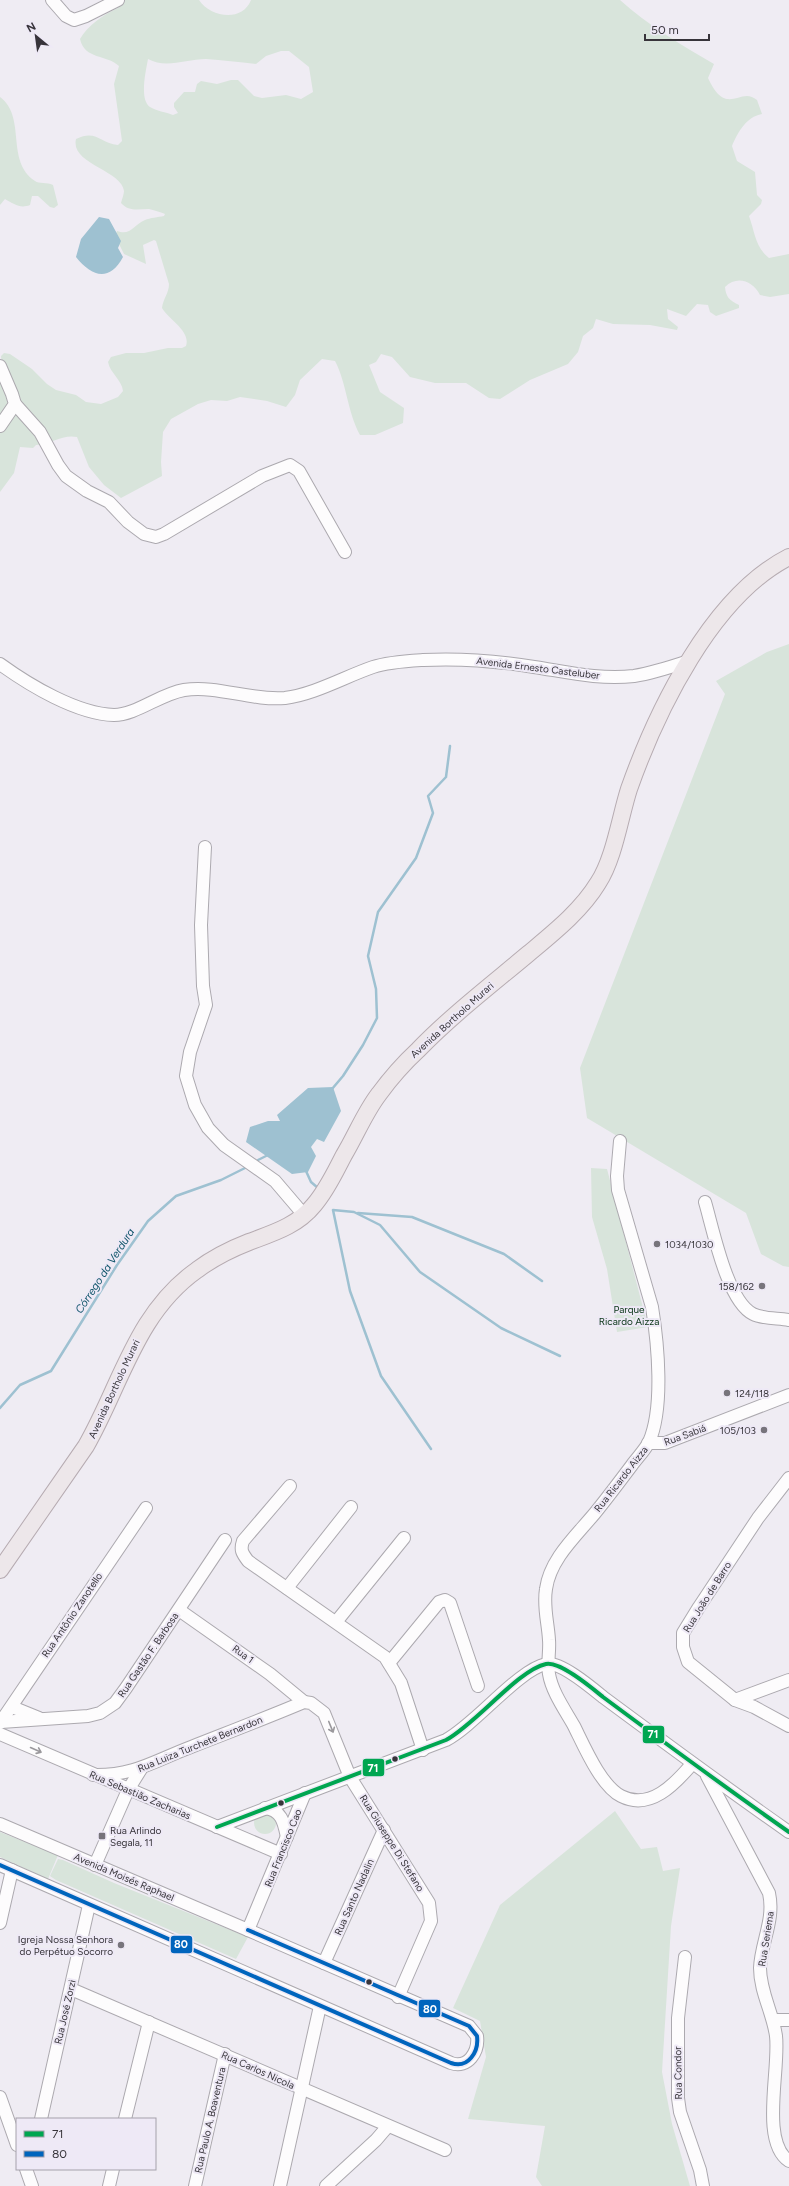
<svg xmlns="http://www.w3.org/2000/svg" width="789" height="2186" font-family="Figtree,sans-serif">
<rect width="100%" height="100%" fill="#efecf3"/>
<g fill="#d8e4db" fill-rule="evenodd">
<path d="M122,0H199C210,17 242,23 251,0H620C648,25 681,45 714,64L708,78C727,119 740,85 757,100L762,114C746,117 738,132 732,146L737,161L755,172L757,195L762,200L761,204L749,216C755,232 755,247 769,258L789,254V294L770,297L760,295C753,281 737,275 725,287C726,297 729,300 739,305V308L716,316L710,312L708,305L697,304L686,316L667,309L668,319L678,327L677,330L650,325L613,324L596,319L593,328L583,336L578,352L568,364L530,380L500,399L489,398L466,383H435L410,377L392,357L381,354L376,362L369,365L380,392L404,408L403,423L375,435H360C347,411 347,384 335,361L322,359L300,380L295,395L286,407L267,401L240,397L227,401L211,400L198,404L171,419L163,432L161,462L162,476L121,498L104,485L89,467L77,437C63,434 51,444 36,445L33,448L20,447L14,473L0,492V373L2,368L1,356L4,353L10,354L32,369L47,384L56,390L76,395L86,402L101,404L118,397L123,391C122,380 110,373 108,362L111,357L126,353H144L168,348H182L186,346C191,331 169,320 162,308C163,299 169,293 169,284L156,241L154,240L143,245L146,264L124,254L115,236L117,231C131,236 133,225 145,220C150,218 158,217 164,216L165,214C160,212 154,210 149,209C138,209 129,212 121,203C122,199 124,194 124,191C122,170 70,164 76,139C96,129 100,143 118,145L122,141L114,84L119,66C106,54 85,60 80,39C88,25 103,15 118,8ZM281,51H289L309,67L313,92L301,99L286,95L262,98L254,96L238,80H231L217,84L201,81L197,84L195,92H184L174,103V107L178,113L173,115C166,112 156,111 150,107C139,100 146,70 148,59C166,69 186,59 206,59C222,60 239,62 256,64L266,56Z"/>
<path d="M0,97C27,117 5,161 35,181C39,184 47,182 53,185L58,205L54,208L50,207L38,196H32L30,205C20,209 14,204 5,199L0,205Z"/>
<path d="M789,644V1267L783,1266L761,1254L746,1213L587,1118L580,1068L725,694L716,681L767,652Z"/>
<path d="M591,1168L607,1169L648,1327L617,1332L607,1269L592,1217Z"/>
<path d="M615,1811L641,1849L657,1847L663,1871L680,1868L671,1926L662,2072L672,2124L690,2186H542L536,2177L545,2126L468,2119L486,2057L480,2021L453,2008L500,1905Z"/>
<circle cx="265" cy="1823" r="11"/>
<path d="M0,1832L58,1855L48,1879L0,1857Z"/>
<path d="M58,1859L63,1860L114,1883L248,1937L236,1959L56,1880L50,1876Z"/>
</g>
<g fill="#9ec1d1">
<path d="M99,217L109,219L121,241L118,248L123,257C109,283 91,276 76,257L81,239Z"/>
<path d="M333,1087L341,1111L324,1142L317,1139L311,1147L316,1156L308,1172L292,1174L246,1142L250,1127L268,1121H280L277,1115L308,1088Z"/>
</g>
<g fill="none" stroke-linecap="round" stroke-linejoin="round">
<g stroke="#9ec1d1" stroke-width="2.5">
<path d="M332,1089L343,1076L363,1045L377,1018L376,989L368,956L378,912L416,858L433,813L428,796L446,777L450,746"/>
<path d="M258,1160L268,1155"/>
<path d="M306,1171L311,1182L318,1188"/>
<path d="M358,1213L412,1217L504,1254L542,1281"/>
<path d="M0,1408L20,1385L51,1371L117,1265L148,1221L176,1196L221,1180L245,1168"/>
<path d="M431,1449L381,1376L350,1291L333,1210L354,1212L380,1225L420,1272L501,1328L560,1356"/>
</g>
<g stroke="#aca9af" stroke-width="14">
<g id="minor">
<path d="M52,0L66,16L74,20L86,16L118,0"/>
<path d="M0,366L12,394L15,404L0,426"/>
<path d="M15,404L40,432L58,465L66,476L87,491L109,502L128,522L144,534L156,537L164,534L262,476L290,465L299,471L345,552"/>
<path d="M0,664C29,685 77,714 114,715C136,715 160,694 184,690C218,685 251,701 285,698C315,694 344,677 373,667C388,662 407,661 423,660C460,658 497,661 534,667C567,672 600,680 634,676C653,673 671,667 689,661"/>
<path d="M205,847L201,925L203,986L206,1005L190,1052L186,1076L195,1105L208,1128L224,1145L275,1181L304,1215"/>
<path d="M620,1141L617,1176L618,1190L652,1307C658,1344 664,1408 649,1442C645,1450 637,1458 632,1465C620,1481 608,1497 595,1513C576,1536 550,1559 546,1589C543,1607 548,1622 549,1640C550,1651 547,1663 549,1674C552,1692 565,1710 574,1726C584,1746 601,1786 621,1796C650,1811 675,1784 692,1764"/>
<path d="M705,1202C713,1229 727,1301 753,1314C763,1319 778,1318 789,1320"/>
<path d="M648,1443H665L789,1395"/>
<path d="M789,1478L758,1518L699,1607L683,1633V1647L688,1662L735,1700L754,1707L789,1726"/>
<path d="M290,1486L243,1541C240,1550 242,1553 248,1561L385,1657L401,1683L423,1750"/>
<path d="M287,1588L351,1507"/>
<path d="M179,1610L270,1674L304,1702"/>
<path d="M336,1622L404,1538"/>
<path d="M389,1663L439,1602L445,1600L450,1603L478,1686"/>
<path d="M735,1700L789,1680"/>
<path d="M12,1707L39,1718"/>
<path d="M1,1722L88,1716L100,1713L115,1703L126,1688L225,1540"/>
<path d="M0,1723L146,1508"/>
<path d="M0,1734L281,1854"/>
<path d="M93,1775C134,1776 154,1761 191,1747C229,1732 266,1718 304,1702L311,1703L324,1713L350,1777L429,1903L431,1921L398,1997"/>
<path d="M707,1776L769,1893C775,1920 761,1942 760,1968C760,1992 773,2013 776,2036C780,2069 760,2142 789,2161"/>
<path d="M265,1808C282,1810 284,1823 287,1837"/>
<path d="M0,1824L248,1930L305,1793"/>
<path d="M217,1827L446,1740C476,1724 518,1670 546,1664C560,1661 592,1688 603,1697C665,1743 726,1788 789,1832"/>
<path d="M0,1865L451,2063C468,2069 479,2052 477,2036L469,2026L248,1930"/>
<path d="M95,1865L128,1790L141,1769"/>
<path d="M0,1923L12,1870"/>
<path d="M685,1957L678,2018V2098L680,2112L700,2170L703,2186"/>
<path d="M324,1963L384,1830"/>
<path d="M71,1989L445,2150"/>
<path d="M774,2020H789"/>
<path d="M0,2097L17,2145"/>
<path d="M41,2119L89,1905"/>
<path d="M125,2119L149,2022"/>
<path d="M26,2169L32,2186"/>
<path d="M109,2186L113,2169"/>
<path d="M195,2186L225,2054"/>
<path d="M280,2186L320,2006"/>
<path d="M326,2186L376,2140L388,2126"/>
</g>
</g>
<g stroke="#b6abb1" stroke-width="18">
<path id="major" d="M0,1570L86,1446C121,1385 136,1313 197,1270C213,1258 231,1249 249,1242C273,1233 297,1226 314,1205C327,1190 335,1172 344,1155C356,1135 365,1112 379,1094C390,1079 404,1063 418,1050C452,1015 491,985 528,954C553,933 581,911 598,883C614,859 620,817 629,789C657,710 712,596 789,557"/>
</g>
<use href="#minor" stroke="#fdfcfd" stroke-width="12"/>
<use href="#major" stroke="#ede7ea" stroke-width="16"/>
<g stroke="#eee9f6" stroke-width="7">
<path id="bus-1" d="M217,1827L446,1740C476,1724 518,1670 546,1664C560,1661 592,1688 603,1697C665,1743 726,1788 789,1832"/>
</g>
<g stroke="#eee9f6" stroke-width="7">
<path id="bus-2" d="M0,1865L451,2063C468,2069 479,2052 477,2036L469,2026L248,1930"/>
</g>
<use href="#bus-1" stroke="#00a651" stroke-width="4"/>
<use href="#bus-2" stroke="#0065bd" stroke-width="4"/>
</g>
<defs><path id="oneway-shaft" d="M-6 0H5M1.5-3L5.5 0L1.5 3" fill="none" stroke-width="1.6" stroke-linecap="round" stroke-linejoin="round"/></defs>
<g stroke="#9a989c">
<use href="#oneway-shaft" transform="translate(331 1727) rotate(68)"/>
<use href="#oneway-shaft" transform="translate(36 1750) rotate(24)"/>
</g>
<g fill="#77747b" stroke="#eee9f6" stroke-width="1.5">
<circle cx="657" cy="1244" r="4"/>
<circle cx="762" cy="1286" r="4"/>
<circle cx="727" cy="1393" r="4"/>
<circle cx="764" cy="1430" r="4"/>
<rect x="98" y="1832" width="8" height="8" rx="2"/>
<circle cx="121" cy="1945" r="4"/>
</g>
<g fill="#37343a" stroke="#eee9f6" stroke-width="1.5">
<circle cx="395" cy="1759" r="3.5"/>
<circle cx="281" cy="1803" r="3.5"/>
<circle cx="369" cy="1982" r="3.5"/>
</g>
<g text-anchor="middle" dominant-baseline="central" stroke-width="4" stroke-linejoin="round" paint-order="stroke">
<g font-size="10" fill="#37343a" stroke="#eee9f6">
<text transform="translate(538 668) rotate(7)">Avenida Ernesto Casteluber</text>
<text transform="translate(452 1020) rotate(-42)">Avenida Bortholo Murari</text>
<text transform="translate(114 1389) rotate(-65)">Avenida Bortholo Murari</text>
<text transform="translate(685 1435) rotate(-20)">Rua Sabiá</text>
<text transform="translate(621 1479) rotate(-52)">Rua Ricardo Aizza</text>
<text transform="translate(707 1597) rotate(-58)">Rua João de Barro</text>
<text transform="translate(72 1615) rotate(-56)">Rua Antônio Zanotello</text>
<text transform="translate(243 1654) rotate(36)">Rua 1</text>
<text transform="translate(148 1655) rotate(-56)">Rua Gastão F. Barbosa</text>
<text transform="translate(200 1744) rotate(-22)">Rua Luiza Turchete Bernardon</text>
<text transform="translate(140 1795) rotate(23)">Rua Sebastião Zacharias</text>
<text transform="translate(392 1843) rotate(58)">Rua Giuseppe Di Stefano</text>
<text transform="translate(283 1848) rotate(-68)">Rua Francisco Cao</text>
<text transform="translate(124 1877) rotate(23)">Avenida Moisés Raphael</text>
<text transform="translate(354 1897) rotate(-66)">Rua Santo Nadalin</text>
<text transform="translate(766 1939) rotate(-81)">Rua Seriema</text>
<text transform="translate(65 2012) rotate(-77)">Rua José Zorzi</text>
<text transform="translate(258 2070) rotate(24)">Rua Carlos Nicola</text>
<text transform="translate(678 2073) rotate(-91)">Rua Condor</text>
<text transform="translate(210 2120) rotate(-77)">Rua Paulo A. Boaventura</text>
</g>
<g font-size="10" fill="#37343a" stroke="#eee9f6" text-anchor="start">
<text x="665" y="1244">1034/1030</text>
<text x="754" y="1286" text-anchor="end">158/162</text>
<text x="735" y="1393">124/118</text>
<text x="756" y="1430" text-anchor="end">105/103</text>
<text x="110" y="1830">Rua Arlindo<tspan x="110" dy="12">Segala, 11</tspan></text>
<text x="113" y="1939" text-anchor="end">Igreja Nossa Senhora<tspan x="113" dy="12">do Perpétuo Socorro</tspan></text>
</g>
<g font-size="10" fill="#073314" stroke="#eee9f6">
<text x="629" y="1309">Parque<tspan x="629" dy="12">Ricardo Aizza</tspan></text>
</g>
<g font-size="11" font-style="italic" fill="#11566b" stroke="#eee9f6">
<text transform="translate(105 1271) rotate(-57)">Córrego da Verdura</text>
</g>
</g>
<g stroke="#eee9f6" stroke-width="1.5">
<rect x="642" y="1725" width="23" height="19" rx="4" fill="#00a651"/>
<rect x="362" y="1758" width="23" height="19" rx="4" fill="#00a651"/>
<rect x="170" y="1935" width="23" height="19" rx="4" fill="#0065bd"/>
<rect x="418" y="1999" width="23" height="19" rx="4" fill="#0065bd"/>
</g>
<g font-size="11" text-anchor="middle" font-weight="bold" fill="#fff">
<text x="653" y="1738">71</text>
<text x="373" y="1772">71</text>
<text x="181" y="1948">80</text>
<text x="430" y="2013">80</text>
</g>
<rect x="16" y="2118" width="140" height="52" fill="#eee9f6" stroke="#a5a1ab"/>
<rect x="24" y="2131" width="20" height="6" fill="#00a651" stroke="#a5a1ab"/>
<text x="52" y="2138" font-size="12" fill="#37343a">71</text>
<rect x="24" y="2151" width="20" height="6" fill="#0065bd" stroke="#a5a1ab"/>
<text x="52" y="2158" font-size="12" fill="#37343a">80</text>
<g transform="translate(36 36) rotate(331)" stroke="#eee9f6" stroke-width="3" paint-order="stroke">
<path d="M0-3L7 15L0 10L-7 15Z" fill="#37343a"/>
<text y="-6" font-size="11" font-weight="bold" text-anchor="middle" fill="#37343a">N</text>
</g>
<path d="M645 34v6h64v-6" fill="none" stroke="#37343a" stroke-width="2"/>
<text x="651" y="34" font-size="12" fill="#37343a" stroke="#eee9f6" stroke-width="3" paint-order="stroke">50 m</text>
</svg>
